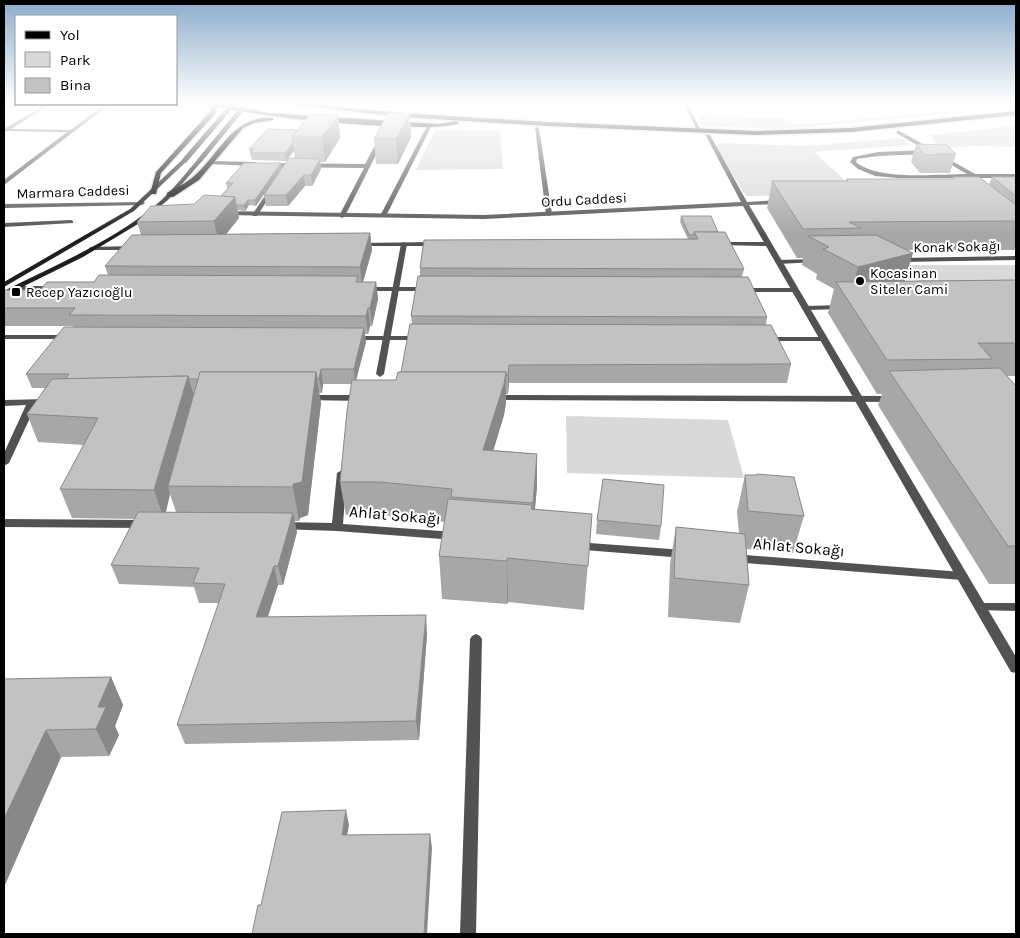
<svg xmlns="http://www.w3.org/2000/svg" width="1020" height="938" font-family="Karla,sans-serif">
<rect width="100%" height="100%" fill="#fff"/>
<g fill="#d9d9d9">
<path d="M956,104H1016V108L780,129L702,126L697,115L789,119L794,125L960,110L955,106Z"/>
<path d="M1016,126V147L979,146L941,148L930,135Z"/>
<path d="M435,130L500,131L503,169L416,170Z"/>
<path d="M901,138L911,145L814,152L861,195L746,196L717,150L718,143L807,146Z"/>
<path d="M903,265H1016V296L933,298Z"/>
<path d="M566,416L728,420L744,478L567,473Z"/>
</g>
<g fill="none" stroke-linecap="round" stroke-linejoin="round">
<g stroke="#dbdbdb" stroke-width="3">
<g id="primary">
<path d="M210,104H223L269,113L439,124L456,121L459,123C439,135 245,117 218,106L214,115L161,173L156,194H150L156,172L209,113L212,106Z"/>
<path d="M286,104H308L402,113L548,122L757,131L850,128L1016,111V115L850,132L757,135L548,126L402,117Z"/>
<path d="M273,118V120L254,123L243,128L199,180L173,197H167V193C176,188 186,183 193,177C219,155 233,114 273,118Z"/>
</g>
</g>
<g fill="#525252" fill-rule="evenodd">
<path d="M428,124L432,125L386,216L381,217L380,216Z"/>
<path d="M71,220L73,221V223L4,227V223Z"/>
<path d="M404,242L407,244L384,374L380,377L376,374L401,244Z"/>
<path d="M476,634L480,636L482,639L476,934H460L470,639L472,636Z"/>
</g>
<g fill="#525252" fill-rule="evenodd">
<path d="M46,104H51L11,129L71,130L105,104H110L4,185V180L67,132L4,131V129Z"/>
<path d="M684,104H688L701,131L697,130Z"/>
<path d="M537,127L539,128L552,214L549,216L546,214L535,128Z"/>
<path d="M898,130L975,174H1016V178H898L875,176L858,169L850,162L853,157L878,152L926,150L896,133ZM929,152L967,174C937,174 879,181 856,162L857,159L878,156L926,154Z"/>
<path d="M379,138L384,139L345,216L342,218L339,216L364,168L270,167L267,165L270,163L365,164Z"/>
<path d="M210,161L255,162L258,164L255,166L208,164V162Z"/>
<path d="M270,188L275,189L257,216H253L252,215Z"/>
<path d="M144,202L145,203L142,205L4,208V204Z"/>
<path d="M720,242H767L770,244L767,246L718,245V243Z"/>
<path d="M360,243L435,242L438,244L435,246H358L357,245Z"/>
<path d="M91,247L133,246L136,248L133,250H89V248Z"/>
<path d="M1016,256V260L899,262L896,260L899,258Z"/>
<path d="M815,259L818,261L817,262L778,264L775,262L778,260Z"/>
<path d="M12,286H53L57,288L53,290H15L11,288Z"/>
<path d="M360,287H428L432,289L428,291H363L359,289Z"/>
<path d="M737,288H794L798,290L794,292H737Z"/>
<path d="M842,305H845V309L805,310L801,308L805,306Z"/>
<path d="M4,335H70L74,337L70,339H4Z"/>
<path d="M349,336H420L424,338L420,340H349Z"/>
<path d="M764,337H823L827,339L823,341H767L763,339Z"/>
<path d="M307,395H363L367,398L363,401L304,400L303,398L304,396Z"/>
<path d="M492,395L893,396L897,399L893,402L489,400L488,398L489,396Z"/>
<path d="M48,399L51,400L53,402L51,404L36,405L9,463L4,466V453L26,405L4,406V400Z"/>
<path d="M342,470L347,473L343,524L455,532L459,533L460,536L459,539L455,540L337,531L278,529L277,526L278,523L282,522L332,523L337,473Z"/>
<path d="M4,519L145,520L150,524L145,528L4,527Z"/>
<path d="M576,542L684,550L688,551L690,554L688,557L684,558L572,549L570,546L572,543Z"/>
<path d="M733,554L962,572L966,573L968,576L966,579L962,580L733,562L729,561L727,558L729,555Z"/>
<path d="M981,603H1016V611L977,610L975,607L977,604Z"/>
</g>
<path fill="#525252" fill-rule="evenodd" d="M705,134L710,135L747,202L780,200L783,202L780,204L749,205L1016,657V673L1011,672L743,206L484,219L225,215L222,213L225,211L484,215L741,202Z"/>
<g fill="#1f1f1f" fill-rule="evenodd">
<path d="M183,159L188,160L134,211L4,287V282L130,209Z"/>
<path d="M198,159L203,160L168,200L138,224L83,257L4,296V291C55,265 112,242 157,204C172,191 185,174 198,159Z"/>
</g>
<use href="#primary" fill="#000" fill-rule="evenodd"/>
<g stroke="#1f1f1f" stroke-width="5">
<path d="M185,160L233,104"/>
<path d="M200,160L246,104"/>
</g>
</g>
<g fill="#a7a7a7" fill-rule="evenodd">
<path d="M410,113L411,137L398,164H376L374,139Z"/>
<path d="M338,115L340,138L325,162H320L321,169L312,186H305L288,206H266L264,195L295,158L294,151L286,161L252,160L249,149Z"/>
<path d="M916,144L956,154L950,173H920L911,162Z"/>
<path d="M281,163L282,168L256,206L249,205L245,211L238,210L239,218L226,234L370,233L372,250L363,282H376L378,299L372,326H370L368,334H365L366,342L356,380H396L401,372L412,324L411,316L420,276V268L688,239L680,222L681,216L718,232L744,269L742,277L767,317L766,325L791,364L787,383H509L508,394H506V403L504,415L493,450L537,454V487L535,509L592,514L584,610L508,602L507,604L442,599L439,556L445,522L384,515H346L340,482L352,384H323L322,393H319L321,403L308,515L300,518L299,521H294L297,532L283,585H278L268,617L427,634L419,740L185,744L177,725L219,603H199L194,587L119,584L111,565L135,519L72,518L60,489L84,445L38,442L27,414L45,388H32L26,374L73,327V326H4V290H40L94,282L108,275L105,266L141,235L137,222L221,196L228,188H227L226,183ZM170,494L176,512H166Z"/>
<path d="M953,177L989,184L992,177H1016V250H908L905,281L1016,280V376H1007L1016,386V584H989L878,405L882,394H877L828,313L834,289L816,279L817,274L802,265L803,258H797L767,208L772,181H846V179H953Z"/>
<path d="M757,474L804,516L793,553L746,549L749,585L740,623L668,617L670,564L676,527L739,533L737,512L745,475H756Z"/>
<path d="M597,520L661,526L659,540L596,534Z"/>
<path d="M111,677L123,705L115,726L119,735L109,756L61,757L4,887V679Z"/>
</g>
<g fill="#888">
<path d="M410,113L411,137L398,164L396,139Z"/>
<path d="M338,115L340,138L325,162L322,137Z"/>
<path d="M293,143L294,150L286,161L285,153Z"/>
<path d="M320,159L321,169L312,186L311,175Z"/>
<path d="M281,163L282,168L256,206L255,200Z"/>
<path d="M304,175L305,186L288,206L286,195Z"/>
<path d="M235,197L239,218L219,243L214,221Z"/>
<path d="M248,200L249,205L245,211L244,205Z"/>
<path d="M370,233L372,250L362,285L360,267Z"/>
<path d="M913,253L904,283L850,298L858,267Z"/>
<path d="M376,282L378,299L372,326L370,308Z"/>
<path d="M368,308L370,326L368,334L366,316Z"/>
<path d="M364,328L366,342L355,384L354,369Z"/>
<path d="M509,365V383L508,394V375Z"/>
<path d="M321,369L323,384L322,393L319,379Z"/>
<path d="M316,372L321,403L308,515L300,518L299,521L293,487Z"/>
<path d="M506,372V403L504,415L484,482L483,450Z"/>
<path d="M188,376L196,403L168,486L170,494L164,519L154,490Z"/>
<path d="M537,454V487L532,537L533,503Z"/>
<path d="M293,513L297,532L283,585L278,566Z"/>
<path d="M507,558L508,602L507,604Z"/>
<path d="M274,566L278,585L261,636L256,617Z"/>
<path d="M426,615L427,634L419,740L416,721Z"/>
<path d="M111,677L123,705L115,726L119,735L109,756L96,729L98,707Z"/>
<path d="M46,730L61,757L4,887V819Z"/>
<path d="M346,810L349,825L345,849L342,835Z"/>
<path d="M430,834L432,848L427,934H424Z"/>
</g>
<g fill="#c2c2c2" stroke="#888">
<path d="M388,113H410L396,139H374Z"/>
<path d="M310,114L338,115L322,137H292Z"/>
<path d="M268,129L297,130L292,137L293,143L285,153H250L254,149H249Z"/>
<path d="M916,144L947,145L956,154L925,155Z"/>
<path d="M289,158L320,159L311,175H304L286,195H264Z"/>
<path d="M244,163H281L255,200H248L244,205H236L235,197L221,196L233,183H226Z"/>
<path d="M953,177H979L1016,205V221L849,222L861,228L803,229L772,181H848L846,179H955Z"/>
<path d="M992,177H1016V196Z"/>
<path d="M204,195L235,197L214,221L137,222L151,206L194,204Z"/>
<path d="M681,216H711L718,232H694V235H689Z"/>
<path d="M694,232H725L744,269L420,268L424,240L698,239Z"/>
<path d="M370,233L360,267L105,266L132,235Z"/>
<path d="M876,235L913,253L858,267L823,249L829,247L808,236Z"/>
<path d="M99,275L358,276L356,282H376L370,308H368L366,316L69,315L75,308H4V290H40L47,282H94Z"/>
<path d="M418,276L748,277L767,317L411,316Z"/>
<path d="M1016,280V343H978L992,359L887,360L836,282Z"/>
<path d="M410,324L771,325L791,364L509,365L508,375H506V372H401Z"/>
<path d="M64,327L364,328L354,369H321L319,379H317L316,372H200L199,379H189L188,376L65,379L69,374H26Z"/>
<path d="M1000,368L1016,386V546H1008L889,371Z"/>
<path d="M200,372H316L302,482L293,484V487L168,486Z"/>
<path d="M398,372H506L504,384L483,450L537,454L533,503L451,497L452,489L380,482H340L347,411L352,380H396Z"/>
<path d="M188,376L154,490L60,489L98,418L27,414L52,379Z"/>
<path d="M757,474L794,477L804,516L748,511L745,475H757Z"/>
<path d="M603,479L664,485L661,526L597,520Z"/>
<path d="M448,499L532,505L531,509L592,514L588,566L507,558V561L439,556Z"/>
<path d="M138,512L293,513L278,566H274L256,617L426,615L416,721L177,725L225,584L193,583L199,568L111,565Z"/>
<path d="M676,527L745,534L749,585L674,578Z"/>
<path d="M111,677L98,707H106L96,729L46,730L4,819V679Z"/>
<path d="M346,810L342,835L430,834L424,934H252L258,905H261L282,812Z"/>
</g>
<linearGradient id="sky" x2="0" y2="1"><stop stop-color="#8baccb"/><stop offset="0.44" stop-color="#fff"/><stop offset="1" stop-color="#fff" stop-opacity="0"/></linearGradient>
<rect width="1020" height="235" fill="url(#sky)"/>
<g fill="#000" stroke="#fff" stroke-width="2">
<circle cx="860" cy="281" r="5"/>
<rect x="11" y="287" width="10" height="10" rx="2.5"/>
</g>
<g text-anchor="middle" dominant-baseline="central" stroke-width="4" stroke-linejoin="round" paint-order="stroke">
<g font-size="14" fill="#000" stroke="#fff">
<text transform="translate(73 192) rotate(-2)">Marmara Caddesi</text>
<text transform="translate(584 200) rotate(-3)">Ordu Caddesi</text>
<text transform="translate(957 247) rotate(-1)">Konak Sokağı</text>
</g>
<g font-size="14" fill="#000" stroke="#fff" text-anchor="start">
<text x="870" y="273">Kocasinan<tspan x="870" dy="16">Siteler Cami</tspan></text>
<text x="26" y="292">Recep Yazıcıoğlu</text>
</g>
<g font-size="16" fill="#000" stroke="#fff">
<text transform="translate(395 515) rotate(5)">Ahlat Sokağı</text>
<text transform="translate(799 547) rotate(5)">Ahlat Sokağı</text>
</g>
</g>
<rect width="1020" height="938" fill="none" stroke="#000000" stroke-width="10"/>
<rect x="15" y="15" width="162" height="90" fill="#ffffff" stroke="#999999"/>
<rect x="25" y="31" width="25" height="8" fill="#000000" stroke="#999999"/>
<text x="60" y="40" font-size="15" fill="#000000">Yol</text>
<rect x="25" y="52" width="25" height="15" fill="#d9d9d9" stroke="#999999"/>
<text x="60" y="65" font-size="15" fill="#000000">Park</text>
<rect x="25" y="78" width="25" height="15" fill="#c2c2c2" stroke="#999999"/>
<text x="60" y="90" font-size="15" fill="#000000">Bina</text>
</svg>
